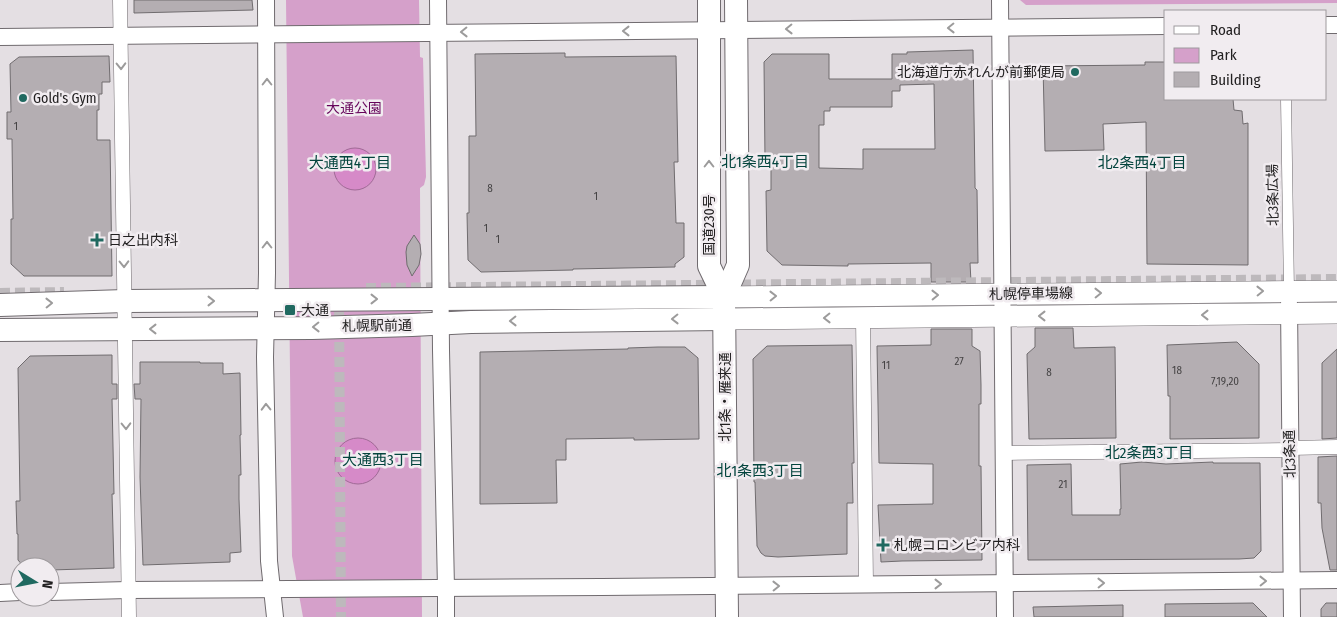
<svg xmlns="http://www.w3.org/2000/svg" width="1337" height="617" font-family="'Fira Sans Condensed','Noto Sans JP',sans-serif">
<rect width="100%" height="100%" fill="#e4dfe3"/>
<g fill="#d5a0ca">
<path d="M286,0H419L420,57L423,58L426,177L424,185L420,188L422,617H303L292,556Z"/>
<path d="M1020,0H1337V3L1026,5Z"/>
</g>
<g fill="#d68ac8" stroke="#a06a96">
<circle cx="355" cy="169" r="21"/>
<circle cx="358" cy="461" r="23"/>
</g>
<g fill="#b4aeb2" stroke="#706c6f" fill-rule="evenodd">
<path d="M134,0H252L253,10L134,13Z"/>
<path d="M973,50L975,183V188L977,190L978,263H970L971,282H931V263L848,264V266L782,265L767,251L766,191L771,190V160H765L764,62L772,54H829V79H892V54H907V52ZM934,84L935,149H863V169L819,168V125H824V111H830V107H892V91H900V85Z"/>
<path d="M565,53V57L676,56L678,162H674L676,223H684V257L675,264V267L573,269V270L481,272L468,260L467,213H469V136H476L475,54Z"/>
<path d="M109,56L110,82H102V94H99V110H97V140H110L112,276H24L11,264V219H13L12,139H7V112H11L10,64L19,57Z"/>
<path d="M1145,62H1166V99H1233L1234,110L1242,111L1243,124L1248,123V265L1147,264L1146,122L1103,124L1104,150L1045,151L1043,66L1145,65Z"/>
<path d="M414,235L420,244L421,254L419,265L412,276L407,265L406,252L407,246Z"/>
<path d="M1035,328H1073L1074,348L1115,347L1116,438L1029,439L1027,354L1035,347Z"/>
<path d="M931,329H972V346L980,351L981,385V404H979V466H981L982,560L902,561L881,562L878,505L933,504V464L879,463L877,346L931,345Z"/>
<path d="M1237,342L1259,364V438L1170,439V396H1168L1167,345Z"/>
<path d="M852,345L854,463H852L853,503H847V554L778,557L765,556L761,553L757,546L755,482H754L753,359L767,346Z"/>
<path d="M658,347H685L698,358L699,439L634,440V438L566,439V460H556L557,503L480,504V352L628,349V348Z"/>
<path d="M1337,349V438L1322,439V363Z"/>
<path d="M112,355V384H117V399H112L114,494H112L114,568L51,570V567H24L18,560V534H17L16,501H20L18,368L30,356Z"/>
<path d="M140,362H200V363H223V374L240,373L241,435H240L241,475H239V499L241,552L230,553V562L143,565L140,477L141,399H135L134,384H140Z"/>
<path d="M1337,456V570H1330L1322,528L1321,503H1318V457Z"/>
<path d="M1142,462L1166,464L1213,462V463H1260L1261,551L1254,558L1239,559L1028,560L1027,465L1071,464L1072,515H1120V509H1121L1120,464Z"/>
<path d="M1253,603L1267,617H1165V604Z"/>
<path d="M1326,603H1337V617H1321V609Z"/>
<path d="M1123,605V617H1034L1033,607Z"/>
</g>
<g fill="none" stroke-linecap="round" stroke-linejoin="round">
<g stroke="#bdb9bc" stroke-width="10" stroke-dasharray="10 5" stroke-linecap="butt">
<path d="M366,288L1337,279"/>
<path d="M0,293L64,292"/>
<path d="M339,297L341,617"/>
</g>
<g stroke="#706b6f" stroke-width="11">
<path id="pedestrian" d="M1286,99L1289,291"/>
</g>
<g stroke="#706b6f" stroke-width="15">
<g id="minor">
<path d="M120,0L129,617"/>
<path d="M863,317L866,585"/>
<path d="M1290,448L1337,447"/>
<path d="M1004,453L1290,450"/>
</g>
</g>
<g stroke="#706b6f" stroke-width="18">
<g id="tertiary">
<path d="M266,0L267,273L265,357L269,561L275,617"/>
<path d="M438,0L441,350L446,588V617"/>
<path d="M1000,0L1005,617"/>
<path d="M1326,25H1337"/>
<path d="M0,37L1166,26"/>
<path d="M1289,303L1292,617"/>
<path d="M50,592L128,590L602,587L1337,580"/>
<path d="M0,593L20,592"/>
</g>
</g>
<g stroke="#706b6f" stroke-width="22">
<g id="primary">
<path d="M724,297L1337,291"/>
<path d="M724,319L1337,313"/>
</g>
</g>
<g stroke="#706b6f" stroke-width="24">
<g id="trunk">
<path d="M709,0V266L724,297"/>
<path d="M0,305L125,301L724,297"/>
<path d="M0,330L312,328L412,325L471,322L724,319"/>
<path d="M727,617L724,297L738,265L736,0"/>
</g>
</g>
<use href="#pedestrian" stroke="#fff" stroke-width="10"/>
<use href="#minor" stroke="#fff" stroke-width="14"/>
<use href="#tertiary" stroke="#fff" stroke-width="16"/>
<use href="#primary" stroke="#fff" stroke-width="21"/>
<use href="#trunk" stroke="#fff" stroke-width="22"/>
</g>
<defs><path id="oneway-chevron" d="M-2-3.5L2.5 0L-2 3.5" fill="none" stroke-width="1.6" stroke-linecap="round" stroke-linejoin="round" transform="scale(1.25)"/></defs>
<g stroke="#9c9b9b">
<use href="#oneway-chevron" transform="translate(951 28) rotate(179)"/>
<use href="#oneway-chevron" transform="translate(789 29) rotate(179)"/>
<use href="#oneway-chevron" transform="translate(626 31) rotate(180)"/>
<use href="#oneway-chevron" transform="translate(464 32) rotate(179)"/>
<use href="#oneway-chevron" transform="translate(121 66) rotate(89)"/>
<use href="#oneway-chevron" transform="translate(267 82) rotate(-90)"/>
<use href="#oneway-chevron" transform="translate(709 164) rotate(-90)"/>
<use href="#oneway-chevron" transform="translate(267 245) rotate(-90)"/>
<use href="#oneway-chevron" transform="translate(124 264) rotate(89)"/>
<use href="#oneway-chevron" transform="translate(1260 291) rotate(-1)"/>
<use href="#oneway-chevron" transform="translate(1098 293) rotate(-1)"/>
<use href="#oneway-chevron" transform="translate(935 295) rotate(-1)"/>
<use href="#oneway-chevron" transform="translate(773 296) rotate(-1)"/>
<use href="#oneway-chevron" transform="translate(374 299)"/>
<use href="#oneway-chevron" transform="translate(211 301)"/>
<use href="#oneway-chevron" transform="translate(49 303) rotate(-1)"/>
<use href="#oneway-chevron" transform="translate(1205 315) rotate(180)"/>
<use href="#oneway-chevron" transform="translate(1042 316) rotate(180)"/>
<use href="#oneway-chevron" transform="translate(827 318) rotate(179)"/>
<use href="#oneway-chevron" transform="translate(675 319) rotate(179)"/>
<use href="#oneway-chevron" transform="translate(513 321) rotate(179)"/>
<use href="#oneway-chevron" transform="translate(316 327) rotate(179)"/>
<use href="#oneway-chevron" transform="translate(153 329) rotate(180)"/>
<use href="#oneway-chevron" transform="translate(266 407) rotate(-91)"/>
<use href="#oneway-chevron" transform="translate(126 426) rotate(89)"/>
<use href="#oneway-chevron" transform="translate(1263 581) rotate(-1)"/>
<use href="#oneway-chevron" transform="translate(1101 583) rotate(-1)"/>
<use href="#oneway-chevron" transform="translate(938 584)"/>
<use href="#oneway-chevron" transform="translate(776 586) rotate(-1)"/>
</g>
<g fill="#206960" stroke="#f1ecf0" stroke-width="2">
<circle cx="1075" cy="72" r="5"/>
<circle cx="23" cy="98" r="5"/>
<path d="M94.5 232.5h5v5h5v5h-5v5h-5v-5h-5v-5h5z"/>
<rect x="284" y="304" width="12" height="12" rx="2.5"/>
<path d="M880.5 537.5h5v5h5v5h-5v5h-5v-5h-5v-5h5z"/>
</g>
<g text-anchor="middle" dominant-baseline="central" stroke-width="5" stroke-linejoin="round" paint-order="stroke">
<g font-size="11" fill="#464445">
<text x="16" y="126">1</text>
<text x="490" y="188">8</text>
<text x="596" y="196">1</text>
<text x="486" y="228">1</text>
<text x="498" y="239">1</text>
<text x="959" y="361">27</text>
<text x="886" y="365">11</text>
<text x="1177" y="370">18</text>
<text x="1049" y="372">8</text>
<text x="1225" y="381">7,19,20</text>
<text x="1063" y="484">21</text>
</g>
<g font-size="14" fill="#222021" stroke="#f1ecf0" text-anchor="start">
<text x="1065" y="72" text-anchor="end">北海道庁赤れんが前郵便局</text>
<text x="33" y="98">Gold's Gym</text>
<text x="108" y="240">日之出内科</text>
<text x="301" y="310">大通</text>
<text x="894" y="545">札幌コロンビア内科</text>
</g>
<g font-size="14" fill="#65045a" stroke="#f1ecf0">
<text x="354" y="108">大通公園</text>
</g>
<g font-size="14" fill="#222021" stroke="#f1ecf0">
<text transform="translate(1273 195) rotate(-91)">北3条広場</text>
<text transform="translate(709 225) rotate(-90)">国道230号</text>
<text transform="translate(1031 294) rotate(-1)">札幌停車場線</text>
<text transform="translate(377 326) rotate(-1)">札幌駅前通</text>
<text transform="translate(725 397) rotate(-90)">北1条・雁来通</text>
<text transform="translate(1290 454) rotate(-91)">北3条通</text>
</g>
<g font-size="15" fill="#03443d" stroke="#f1ecf0">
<text x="765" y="162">北1条西4丁目</text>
<text x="350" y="163">大通西4丁目</text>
<text x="1142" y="163">北2条西4丁目</text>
<text x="1149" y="453">北2条西3丁目</text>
<text x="383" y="460">大通西3丁目</text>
<text x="760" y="471">北1条西3丁目</text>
</g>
</g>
<rect x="1164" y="10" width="162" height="90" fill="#f1ecf0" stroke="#9e9a9d"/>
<rect x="1174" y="26" width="25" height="8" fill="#ffffff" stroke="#9e9a9d"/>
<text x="1210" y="35" font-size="15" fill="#222021">Road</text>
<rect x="1174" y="48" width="25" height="15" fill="#d5a0ca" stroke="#9e9a9d"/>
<text x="1210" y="60" font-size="15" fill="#222021">Park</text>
<rect x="1174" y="72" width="25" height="15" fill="#b4aeb2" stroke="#9e9a9d"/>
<text x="1210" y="85" font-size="15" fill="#222021">Building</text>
<g transform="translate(35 582) rotate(100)"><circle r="24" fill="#f1ecf0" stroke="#9e9a9d"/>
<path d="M0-4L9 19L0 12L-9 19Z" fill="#206960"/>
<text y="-8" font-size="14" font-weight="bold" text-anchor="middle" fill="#222021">N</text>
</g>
</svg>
